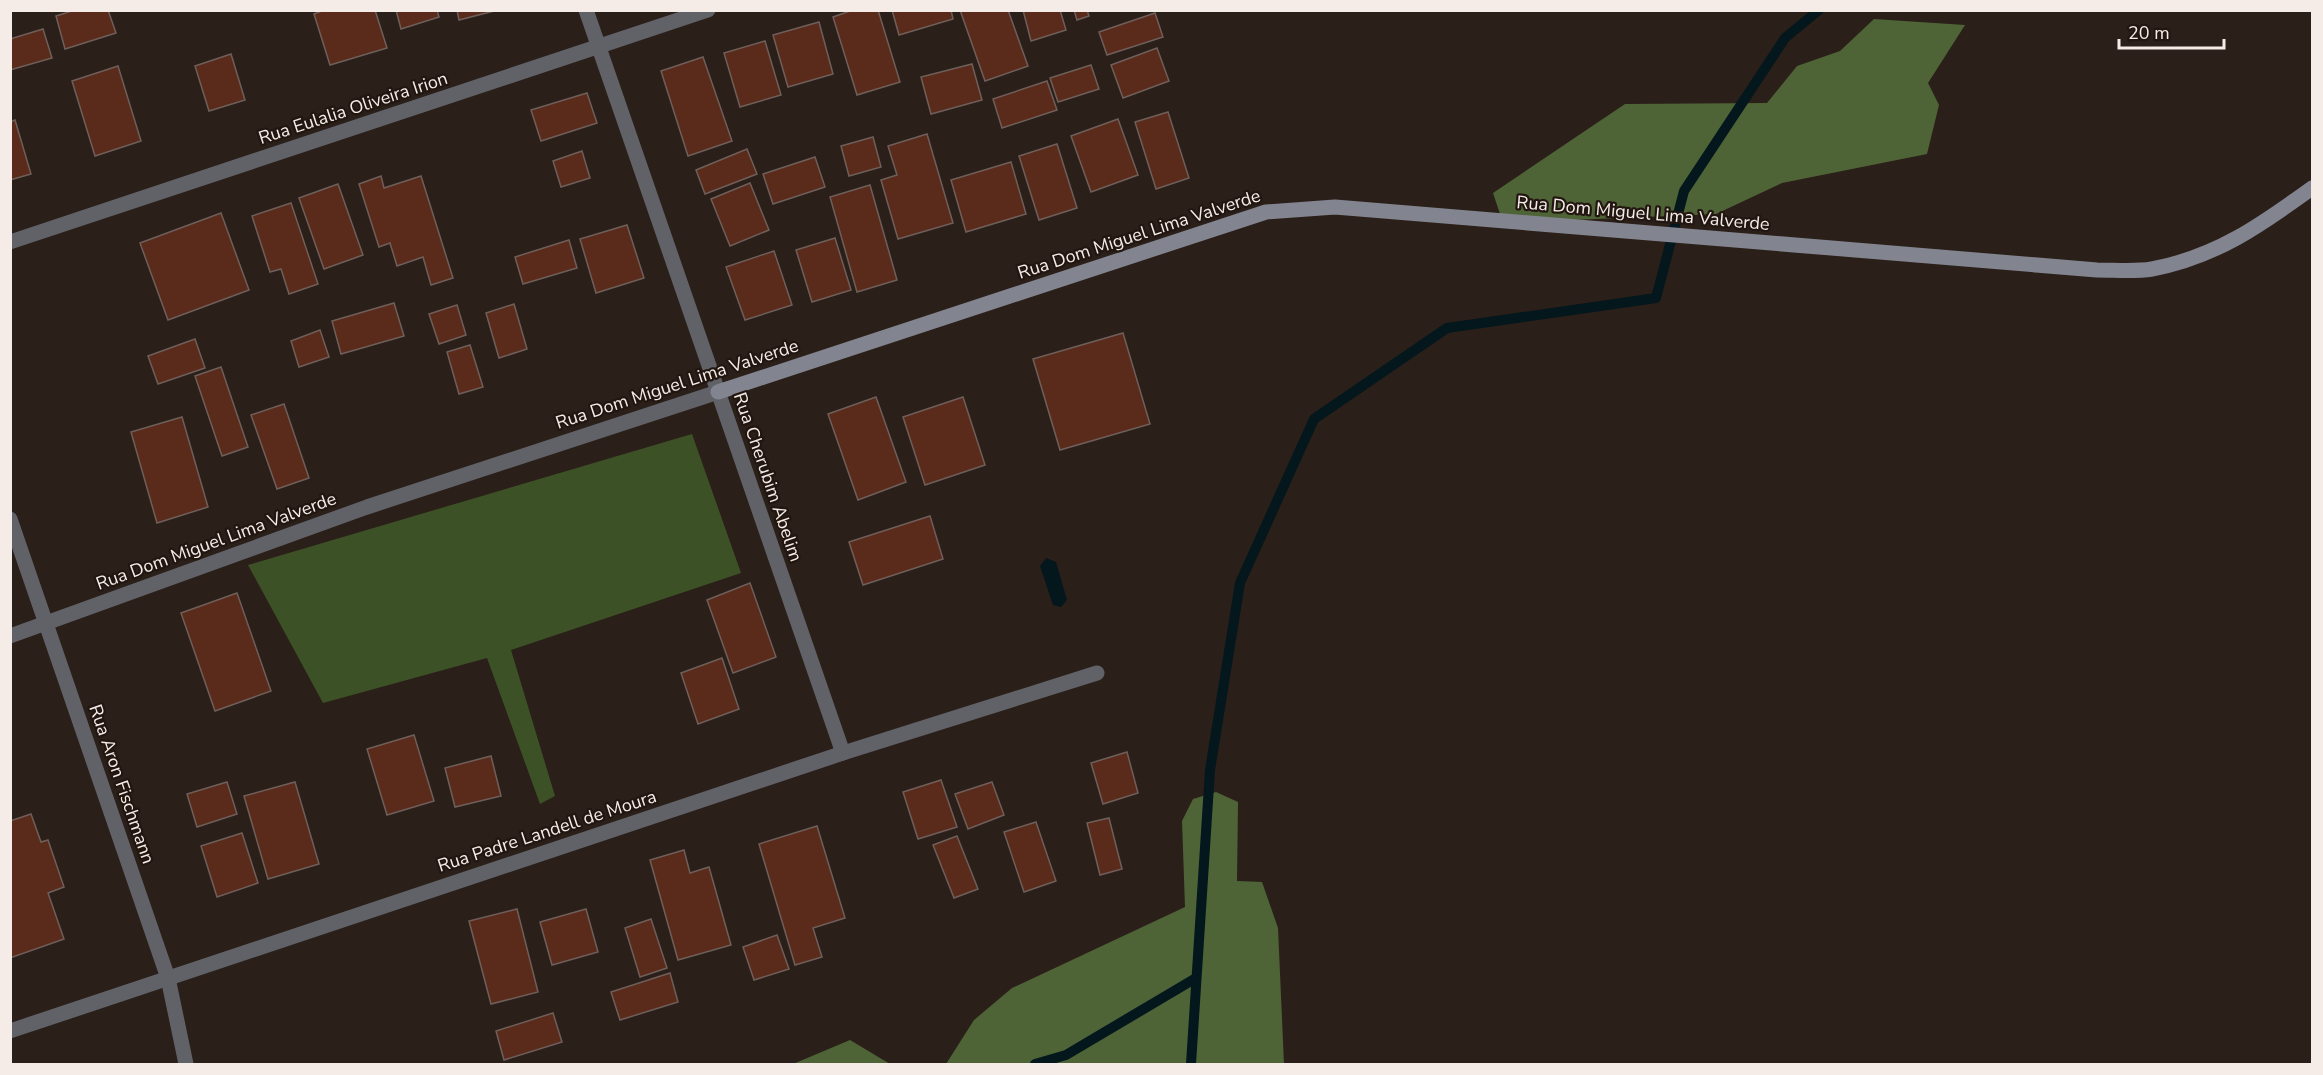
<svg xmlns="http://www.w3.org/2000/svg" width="2323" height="1075" font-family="'Nunito Sans',sans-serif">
<rect width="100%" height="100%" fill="#2b1f19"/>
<path fill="#3d5126" d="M692,434L741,573L511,650L555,796L540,804L487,658L323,703L248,565Z"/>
<g fill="#4e6436">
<path d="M1874,19L1965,25L1928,83L1939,105L1927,154L1782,183L1716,214L1522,222L1500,214L1493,193L1625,104L1767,103L1797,66L1840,51Z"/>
<path d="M1216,792L1238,802L1237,881L1262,882L1278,928L1284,1064H946L974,1020L1012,988L1185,907L1182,821L1193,799Z"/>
<path d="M850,1040L890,1064H793Z"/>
</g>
<path fill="#03171d" d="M1046,558L1056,562L1067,600L1061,607L1053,605L1040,566Z"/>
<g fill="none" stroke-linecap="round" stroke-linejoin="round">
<g stroke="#03171d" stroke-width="10">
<path d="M1035,1064L1066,1055L1196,978"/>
<path d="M1191,1064L1210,770L1240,583L1314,419L1447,328L1656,298L1684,191L1785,38L1819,10"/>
</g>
</g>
<g fill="#5a2a1b" stroke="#6f5f5a" stroke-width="1.5">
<path d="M75,10H108L116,33L65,49L56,16Z"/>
<path d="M324,10H375L387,48L330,65L314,14Z"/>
<path d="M396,10H437L439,17L401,29Z"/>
<path d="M457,10H498L459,20Z"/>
<path d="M853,10H878L900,82L857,95L833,17Z"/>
<path d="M892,10H951L953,19L899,35Z"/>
<path d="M960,10H1008L1028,66L985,81Z"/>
<path d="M1023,10H1060L1066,30L1031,41Z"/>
<path d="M1074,10H1087L1089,16L1077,20Z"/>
<path d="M1155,13L1163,37L1107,55L1099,32Z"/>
<path d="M819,22L833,74L788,87L773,35Z"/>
<path d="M43,29L52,58L10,70V39Z"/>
<path d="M765,41L781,95L740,107L724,53Z"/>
<path d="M1157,48L1169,81L1123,98L1111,65Z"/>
<path d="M231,54L245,100L209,111L195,66Z"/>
<path d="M703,57L732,141L688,156L661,71Z"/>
<path d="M972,64L982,100L931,114L921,77Z"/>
<path d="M1091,65L1099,89L1058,102L1050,78Z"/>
<path d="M118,66L141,141L95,156L72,81Z"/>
<path d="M1047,81L1057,110L1002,128L993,99Z"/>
<path d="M587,93L597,123L541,141L531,110Z"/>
<path d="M1168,112L1189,178L1156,189L1135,122Z"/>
<path d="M1118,119L1138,175L1091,192L1071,136Z"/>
<path d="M15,120L31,174L10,180V122Z"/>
<path d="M927,134L953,223L898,239L881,180L897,175L888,146Z"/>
<path d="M873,137L881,167L849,176L841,146Z"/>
<path d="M1057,144L1077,208L1039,220L1019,156Z"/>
<path d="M747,149L757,174L705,194L696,170Z"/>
<path d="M582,151L590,178L561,187L553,161Z"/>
<path d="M815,157L825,187L773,204L763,174Z"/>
<path d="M1011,162L1026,214L966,232L951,180Z"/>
<path d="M381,176L384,188L421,176L453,278L431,285L423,257L397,266L390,243L379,247L359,184Z"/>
<path d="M750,183L769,230L730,246L711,199Z"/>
<path d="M338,184L363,255L324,269L299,198Z"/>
<path d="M870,185L897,280L857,292L830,197Z"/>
<path d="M291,203L318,284L289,294L281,269L270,272L252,216Z"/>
<path d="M221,213L249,290L168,320L140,243Z"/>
<path d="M627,225L644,278L596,293L580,239Z"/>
<path d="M835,238L851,290L812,302L796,250Z"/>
<path d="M569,240L577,268L523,284L515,257Z"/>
<path d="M774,251L792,305L745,320L726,267Z"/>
<path d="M394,303L404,336L341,354L332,321Z"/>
<path d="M514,304L527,349L499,358L486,313Z"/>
<path d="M457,305L466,335L439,344L429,314Z"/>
<path d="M320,330L329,357L299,367L291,341Z"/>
<path d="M1123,333L1150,424L1060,450L1033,359Z"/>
<path d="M195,339L205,368L158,384L148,356Z"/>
<path d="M470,345L483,387L459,394L447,352Z"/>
<path d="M221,367L248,447L222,456L195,376Z"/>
<path d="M876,397L906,482L858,500L828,414Z"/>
<path d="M963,397L985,465L925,485L903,417Z"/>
<path d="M284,404L309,478L277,489L251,415Z"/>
<path d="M182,417L208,507L157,523L131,432Z"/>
<path d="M930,516L943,559L863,585L849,542Z"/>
<path d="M750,583L776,657L733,673L707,600Z"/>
<path d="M237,593L271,691L215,711L181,613Z"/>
<path d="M722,658L739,709L698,724L681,673Z"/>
<path d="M414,735L434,801L387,815L367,749Z"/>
<path d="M1127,752L1138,793L1103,804L1091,763Z"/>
<path d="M491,756L501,796L455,807L445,768Z"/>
<path d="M941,780L957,827L918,839L903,792Z"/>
<path d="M227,782L237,814L197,827L187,794Z"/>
<path d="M295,782L319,864L268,879L244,796Z"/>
<path d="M992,782L1004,815L968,829L955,794Z"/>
<path d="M31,814L41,842L48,840L64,887L48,893L64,939L10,958V821Z"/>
<path d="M1109,818L1122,869L1100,875L1087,823Z"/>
<path d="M1036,822L1056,881L1024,892L1004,832Z"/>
<path d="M817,826L845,918L813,928L822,957L795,965L759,844Z"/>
<path d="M242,833L258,883L217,897L201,846Z"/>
<path d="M957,836L978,889L954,898L933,845Z"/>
<path d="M684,850L690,873L709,867L731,945L678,960L650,860Z"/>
<path d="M517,909L538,992L491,1004L469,921Z"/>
<path d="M586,909L598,952L552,965L540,922Z"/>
<path d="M651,919L667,968L640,977L625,928Z"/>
<path d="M777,935L789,969L754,980L743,947Z"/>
<path d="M670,973L678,1002L620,1020L611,992Z"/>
<path d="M553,1013L562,1042L504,1060L496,1031Z"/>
</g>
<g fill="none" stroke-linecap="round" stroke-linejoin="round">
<g stroke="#606268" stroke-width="15">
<path d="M586,10L843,753"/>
<path d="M10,242L708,10"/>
<path d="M10,519L168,978L186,1064"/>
<path d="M10,636L367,507L718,392"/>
<path d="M10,1031L843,753L1097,673"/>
</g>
<path stroke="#82858f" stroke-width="15" d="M718,392L1266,212L1335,207L2097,270C2115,270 2135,272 2152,269C2216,257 2261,225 2312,188"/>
</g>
<g text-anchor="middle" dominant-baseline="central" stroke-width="4.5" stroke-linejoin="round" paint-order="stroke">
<g font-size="18" fill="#f5ece8" stroke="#221610">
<text transform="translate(353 108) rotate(-18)">Rua Eulalia Oliveira Irion</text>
<text transform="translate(1643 213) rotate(5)">Rua Dom Miguel Lima Valverde</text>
<text transform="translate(1139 234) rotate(-18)">Rua Dom Miguel Lima Valverde</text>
<text transform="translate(677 384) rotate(-18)">Rua Dom Miguel Lima Valverde</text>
<text transform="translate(768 477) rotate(71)">Rua Cherubim Abelim</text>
<text transform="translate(216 541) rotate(-20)">Rua Dom Miguel Lima Valverde</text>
<text transform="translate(122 784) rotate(71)">Rua Aron Fischmann</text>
<text transform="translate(547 831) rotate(-18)">Rua Padre Landell de Moura</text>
</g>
</g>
<rect width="2323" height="1075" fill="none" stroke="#f5ece8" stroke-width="24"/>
<path d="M2119 39v9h105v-9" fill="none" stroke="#f5ece8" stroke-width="3"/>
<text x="2128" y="39" font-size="18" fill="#f5ece8" stroke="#221610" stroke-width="4.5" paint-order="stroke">20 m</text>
</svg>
